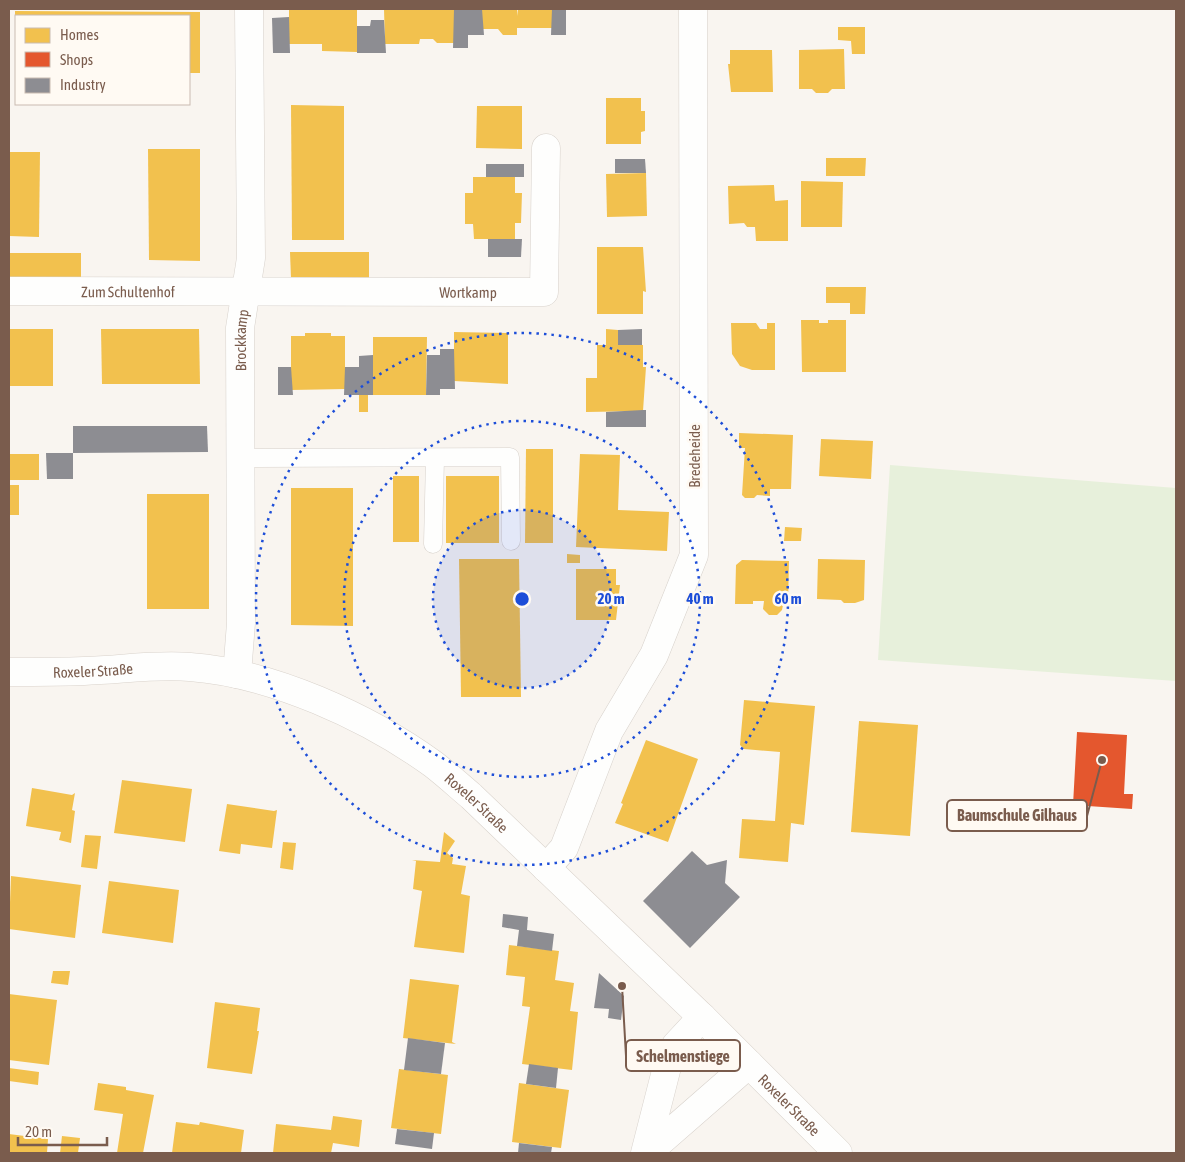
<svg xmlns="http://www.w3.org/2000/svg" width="1185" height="1162" font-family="'Asap Condensed',sans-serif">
<rect width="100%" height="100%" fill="#f9f5f0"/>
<path fill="#e7f0db" d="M890,465L1176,488V681L878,660Z"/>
<g fill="#f2c14e">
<path d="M289,9H357V52L322,51V44H289Z"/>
<path d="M384,9H454V43H437L433,39H420L419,44H385Z"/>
<path d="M482,9H517L518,16V9H552V28H517V35H503L498,29H482Z"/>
<path d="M15,11L200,12V73H189V16H15Z"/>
<path d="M838,27H865V54H852L851,41L838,40Z"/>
<path d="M844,49L845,89H832L828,93H816L812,89H799V50Z"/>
<path d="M730,50H772L773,92H731L728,64H730Z"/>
<path d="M606,98H641V111H645V131L641,132V144H606Z"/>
<path d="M291,105L344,106V240H292Z"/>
<path d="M477,106H522V149L476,148Z"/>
<path d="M148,149H200V261L149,260Z"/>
<path d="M9,152H40L39,237L9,236Z"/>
<path d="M826,158H866L865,176H826Z"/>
<path d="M646,173L647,216L607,217L606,174Z"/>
<path d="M473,177H515V193H522L521,223H515V239H474L473,224H465V193H473Z"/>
<path d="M801,181L843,182L842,227H801Z"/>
<path d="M774,185L775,201L788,200V241H756L755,227H747L744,223L729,224L728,186Z"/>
<path d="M597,247H643L646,292L643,291V314H597Z"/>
<path d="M290,252H369V279L291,278Z"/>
<rect x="9" y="253" width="72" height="26"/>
<path d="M826,287H866L865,314H850V303H826Z"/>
<path d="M801,320H819V323H828V320H846V372H802Z"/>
<path d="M731,323H756L760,329H767V323H775V370H752L740,366L732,354Z"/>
<rect x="9" y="329" width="44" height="57"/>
<path d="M101,329H199L200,384H102Z"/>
<path d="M606,329L618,330V345H643V367H646L643,411L586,412V378H597V345H606Z"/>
<path d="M454,332L508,333V384L454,381Z"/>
<path d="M305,333H331V336H345V389L291,390V336H305Z"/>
<path d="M373,337H427L426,395H373Z"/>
<rect x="359" y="395" width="9" height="17"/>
<path d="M739,433L793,435L791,489H770V496L757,495L754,498H745L742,495L745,448H739Z"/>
<path d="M821,439L873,441L871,479L819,476Z"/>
<path d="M526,449H553V543H525Z"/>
<rect x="9" y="454" width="30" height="26"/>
<path d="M580,454L620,455L618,510L669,512L667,551L576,547Z"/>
<rect x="393" y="476" width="26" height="66"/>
<rect x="446" y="476" width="53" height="67"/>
<rect x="9" y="485" width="10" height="30"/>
<path d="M291,488H353V626L291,625Z"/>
<rect x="147" y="494" width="62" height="115"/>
<path d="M785,527L802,528L801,541H784Z"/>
<path d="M567,554L580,555V563H567Z"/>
<path d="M459,559H519L521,697H461Z"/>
<path d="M818,559L865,560L864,600L855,603H844L841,600L817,599Z"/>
<path d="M742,560L789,561L788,605H783L782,610L777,615H769L763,609L764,601H753V604H735L736,565Z"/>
<path d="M576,569H616V585H620L616,620H576Z"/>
<path d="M744,700L815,706L804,825L791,823L788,862L739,858L742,819L775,821L780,752L744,749L740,745Z"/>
<path d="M859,721L918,725L910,836L851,832Z"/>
<path d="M646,740L698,759L668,842L615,823L623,804L621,803Z"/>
<path d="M122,780L192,789L185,842L114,833Z"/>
<path d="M32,788L72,795L75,793L72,810L75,811L71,843L59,840L61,832L26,826Z"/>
<path d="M227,804L274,811L277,810L272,848L241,844L240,854L219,851Z"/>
<path d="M444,832L455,841L447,853L453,858L452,864L466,866L461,894L470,896L464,953L414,947L422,891L413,889L416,861L412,860L440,862Z"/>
<path d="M85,835L101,836L97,869L81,867Z"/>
<path d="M283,842L296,843L293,870L280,868Z"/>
<path d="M11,876L81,885L75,938L9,929Z"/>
<path d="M109,881L179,890L173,943L102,933Z"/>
<path d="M509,945L559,951L555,980L574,983L570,1011L578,1012L572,1070L522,1064L530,1007L522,1006L525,977L506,975Z"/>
<path d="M53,971H70L68,985L51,983Z"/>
<path d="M410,979L459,985L452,1042L456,1044L403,1038Z"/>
<path d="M9,994L57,1000L49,1065L9,1060Z"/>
<path d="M215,1002L260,1008L257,1031H259L252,1074L207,1068Z"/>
<path d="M9,1068L39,1072L38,1085L9,1081Z"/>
<path d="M399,1069L448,1075L441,1134L391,1128Z"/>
<path d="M98,1083L126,1087V1090L154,1095L143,1153H117L123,1114L94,1110Z"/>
<path d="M519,1083L569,1090L561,1148L512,1142Z"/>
<path d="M333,1116L362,1120L359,1147L333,1143L331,1153H273L276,1124L331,1130Z"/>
<path d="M176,1122L199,1125L200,1122L244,1130L241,1153H172Z"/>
<path d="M9,1134L48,1139L47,1153H9Z"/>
<path d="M62,1136L80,1138L78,1153H60Z"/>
</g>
<path fill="#e4572e" d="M1077,732L1127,735L1124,794H1133L1132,809L1073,805Z"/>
<g fill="#8d8d92">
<path d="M454,9H482L484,35H468V48H453Z"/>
<path d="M552,9H566V35H551Z"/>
<path d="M289,17L290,53H273L272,18Z"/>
<path d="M371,20H384L386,53H357V26H370Z"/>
<path d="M615,159H645L646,173H615Z"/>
<rect x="486" y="164" width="38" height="13"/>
<path d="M488,239H522L521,257H488Z"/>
<path d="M642,329V345H618V330Z"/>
<path d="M440,349H454L455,389H440V395H426L427,355H440Z"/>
<path d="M373,355V395H344L345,367H359V356Z"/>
<path d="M278,367H291L293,395H278Z"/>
<path d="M643,410H646V427H606V412Z"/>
<path d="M73,426H207L208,452L73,453Z"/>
<path d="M46,453H73V479H47Z"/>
<path d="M692,851L707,865L727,860L725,883L740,897L690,948L643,901Z"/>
<path d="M503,914L528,917L527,930L554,934L552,951L517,946L519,930L502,927Z"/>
<path d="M599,973L624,996L621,1020L608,1018L609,1009L594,1008Z"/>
<path d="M408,1038L445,1043L441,1074L404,1070Z"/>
<path d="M529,1064L558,1068L556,1088L526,1084Z"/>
<path d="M397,1129L434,1133L432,1149L395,1144Z"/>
<path d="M519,1143L552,1147L551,1153H518Z"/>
</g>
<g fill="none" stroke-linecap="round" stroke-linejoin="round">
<g stroke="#d7d1cb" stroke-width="19">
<g id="service">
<path d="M240,458L510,457L511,541"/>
<path d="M433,544L435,458"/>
</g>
</g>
<g stroke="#d7d1cb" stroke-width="29">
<g id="minor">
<path id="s1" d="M9,291L544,292L546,148"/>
<path id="s2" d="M237,674L241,623L240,328L251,258L249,9"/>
<path d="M546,868L564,848L609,731L654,655L694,555L693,9"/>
<path d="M645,1153L669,1059L676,1045L702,1017"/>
<path d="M647,1153L749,1064"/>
</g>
</g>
<g stroke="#d9d2cb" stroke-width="29">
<g id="secondary">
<path id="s3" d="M9,672C34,672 59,672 84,671C120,670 154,664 190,667C272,673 368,717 433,764C446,774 458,785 471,796L702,1017L838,1153"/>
</g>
</g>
<use href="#service" stroke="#fefefd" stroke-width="18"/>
<use href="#minor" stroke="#fefefd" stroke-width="28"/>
<use href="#secondary" stroke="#fefefd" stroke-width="28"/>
</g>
<circle cx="522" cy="599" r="89" fill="#1d4ed8" fill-opacity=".12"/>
<g fill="none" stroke="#1d4ed8" stroke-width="2.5" stroke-dasharray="2.5 5">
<circle cx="522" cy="599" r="89"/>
<circle cx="522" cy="599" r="178"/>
<circle cx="522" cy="599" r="266"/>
</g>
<g text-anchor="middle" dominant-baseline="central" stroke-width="5" stroke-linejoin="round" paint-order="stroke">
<g font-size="15" fill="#7a5c4d" stroke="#fffaf3">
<text stroke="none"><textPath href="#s1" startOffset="119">Zum Schultenhof</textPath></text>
<text stroke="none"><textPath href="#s1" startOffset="459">Wortkamp</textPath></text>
<text stroke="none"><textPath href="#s2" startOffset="334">Brockkamp</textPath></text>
<text transform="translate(694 456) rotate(-90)">Bredeheide</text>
<text stroke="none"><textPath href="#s3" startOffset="84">Roxeler Straße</textPath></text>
<text stroke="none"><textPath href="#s3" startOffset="504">Roxeler Straße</textPath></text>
<text stroke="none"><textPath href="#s3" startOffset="939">Roxeler Straße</textPath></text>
</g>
</g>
<circle cx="522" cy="599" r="8" fill="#1d4ed8" stroke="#fffaf3" stroke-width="2.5"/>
<g font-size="15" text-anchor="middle" font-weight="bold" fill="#1d4ed8" stroke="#fffaf3" stroke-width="5" stroke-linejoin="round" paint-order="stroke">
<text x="611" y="604">20 m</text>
<text x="700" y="604">40 m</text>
<text x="788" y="604">60 m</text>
</g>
<path fill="none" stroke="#7a5c4d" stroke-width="2" d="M1102 760L1087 816M622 986L626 1056"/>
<g fill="#7a5c4d" stroke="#fffaf3" stroke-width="2">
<circle cx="1102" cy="760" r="5"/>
<circle cx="622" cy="986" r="5"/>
</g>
<g fill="#fffaf3" stroke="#7a5c4d" stroke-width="2">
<rect x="947" y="800" width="140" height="31" rx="5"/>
<rect x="626" y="1040" width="114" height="31" rx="5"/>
</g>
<g font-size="16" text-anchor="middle" font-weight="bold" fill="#7a5c4d">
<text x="1017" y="821">Baumschule Gilhaus</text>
<text x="683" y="1062">Schelmenstiege</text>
</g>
<rect width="1185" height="1162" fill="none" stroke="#7a5c4d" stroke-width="20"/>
<rect x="15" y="15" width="175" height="90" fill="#fffaf3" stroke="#cabbb1"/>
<rect x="25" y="28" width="25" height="15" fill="#f2c14e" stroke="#cabbb1"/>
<text x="60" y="40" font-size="15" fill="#7a5c4d">Homes</text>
<rect x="25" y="52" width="25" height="15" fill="#e4572e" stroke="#cabbb1"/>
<text x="60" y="65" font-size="15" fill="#7a5c4d">Shops</text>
<rect x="25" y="78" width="25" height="15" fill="#8d8d92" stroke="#cabbb1"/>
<text x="60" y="90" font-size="15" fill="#7a5c4d">Industry</text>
<path d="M18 1137v8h89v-8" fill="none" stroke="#7a5c4d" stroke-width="2.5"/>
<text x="25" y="1137" font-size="15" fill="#7a5c4d" stroke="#fffaf3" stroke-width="4" paint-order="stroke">20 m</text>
</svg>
